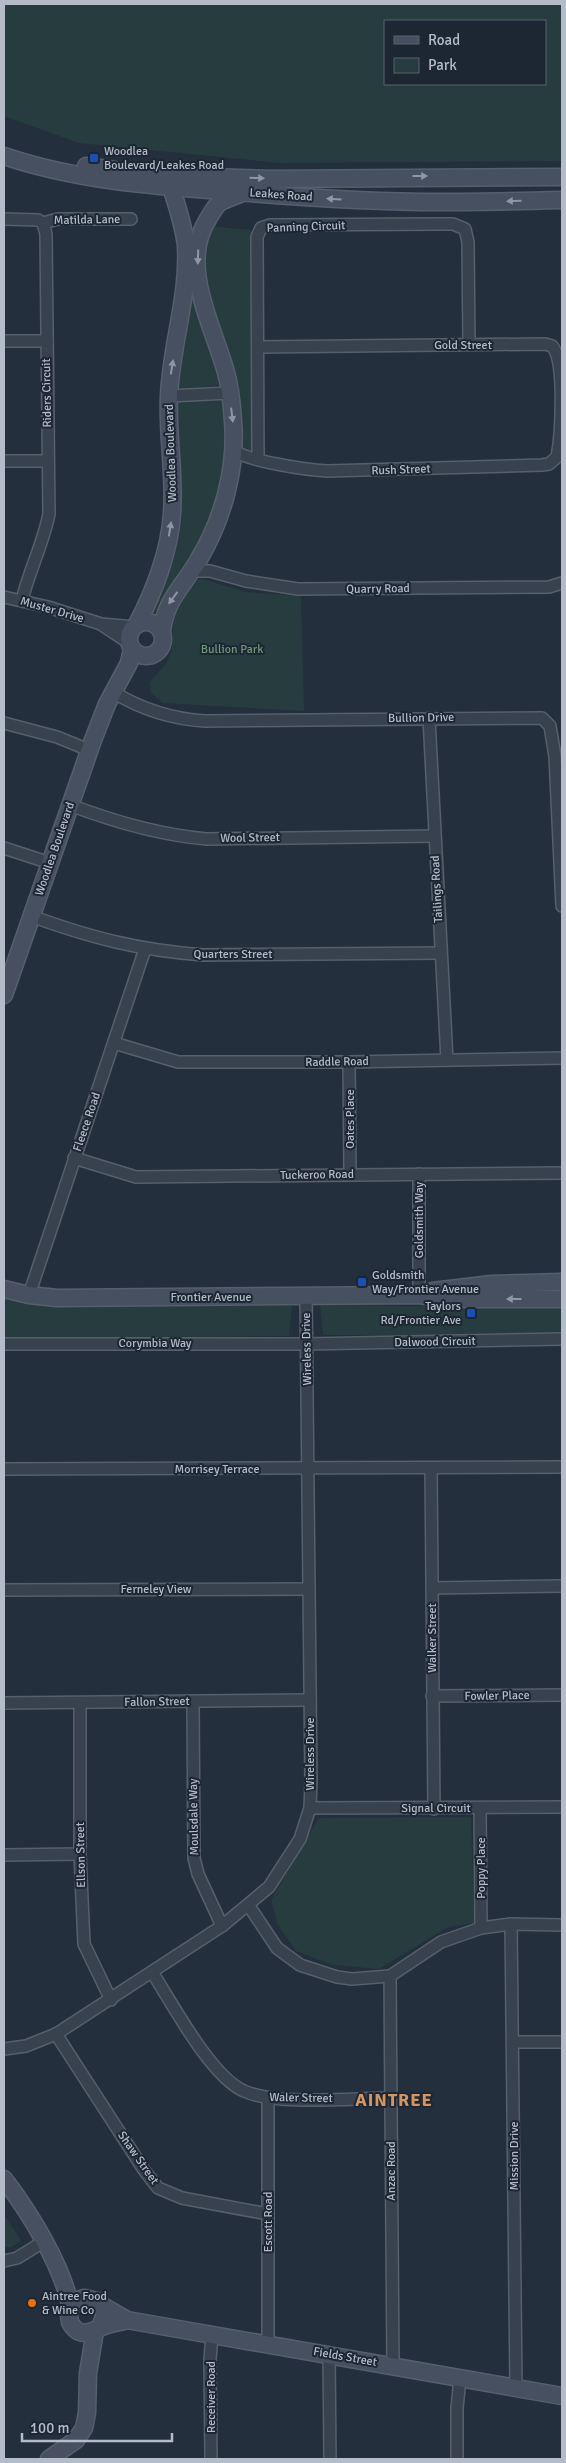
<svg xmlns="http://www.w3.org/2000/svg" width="566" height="2463" font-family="Signika,sans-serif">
<rect width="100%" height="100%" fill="#242f3e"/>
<g fill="#263c3f" fill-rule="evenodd">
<path d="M4,4H562V161L280,163L79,143L4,116ZM545,21V84H385V21Z"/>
<path d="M208,226L251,230L253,453L237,448L203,261Z"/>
<path d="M189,279L222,385L181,389L174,381Z"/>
<path d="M226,399L229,456L212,520L158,618L148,614L171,543L174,402Z"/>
<path d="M202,579L246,592L301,596L304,711L163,703L151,693L150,682L166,664L172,649L174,606L193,581Z"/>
<path d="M4,1298L37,1305L292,1306L289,1336L4,1338Z"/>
<path d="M320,1305L562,1308V1336L323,1335Z"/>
<path d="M471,1817L474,1923L448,1927L379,1969L333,1965L296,1951L278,1925L271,1900L319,1818Z"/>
<path d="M4,2214L21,2241L11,2247H4Z"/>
</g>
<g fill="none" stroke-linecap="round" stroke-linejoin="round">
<g stroke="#565f6c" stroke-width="14">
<g id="street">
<path d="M4,219L38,220L43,223L46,234L49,514C43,544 29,571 22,600"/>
<path d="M43,223L58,219H131"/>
<path d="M4,341H47"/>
<path d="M169,396L229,393"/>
<path d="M233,449C243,461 309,470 327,471L542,465L549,464L557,457C561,436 566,361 552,346L545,344L258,347"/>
<path d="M258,459L257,237L261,228L270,225L440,224H453L465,229L468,242L469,344"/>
<path d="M4,461H48"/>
<path d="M192,571H210L246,581L298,589L549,587L562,583"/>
<path d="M4,597L48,607L101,624L134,627"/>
<path d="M102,625L129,643"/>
<path d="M113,692C141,709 172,719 205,721L542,718L550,726L555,756L562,906"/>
<path d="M429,718L447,1060"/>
<path d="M4,723L57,737L89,750"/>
<path d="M70,805C115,822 159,835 207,839L434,836"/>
<path d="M4,848L50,863"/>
<path d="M31,916C92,938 138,950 203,955L440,953"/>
<path d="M114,1043L178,1062H349L562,1058"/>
<path d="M349,1062L350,1175"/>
<path d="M74,1158L136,1177L562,1173"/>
<path d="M29,1295L145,949"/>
<path d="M419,1295V1174"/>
<path d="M4,1344H307L562,1339"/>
<path d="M431,1468L434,1809"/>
<path d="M4,1469L562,1467"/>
<path d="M432,1588L562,1586"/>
<path d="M4,1590L309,1589"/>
<path d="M432,1696L562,1695"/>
<path d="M193,1702L194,1858L198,1874L222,1926"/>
<path d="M4,1703L310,1700"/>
<path d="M80,1703V1854L84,1944L111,2000"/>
<path d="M310,1808L562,1807"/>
<path d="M480,1808L481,1928"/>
<path d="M4,1855L80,1854"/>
<path d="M249,1906L277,1948L300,1965L337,1977L352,1979L390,1976L441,1942L481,1928L511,1924L562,1925"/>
<path d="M511,1924L516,2387"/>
<path d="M152,1972C172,2003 211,2077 244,2091C277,2106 352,2098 391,2098"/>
<path d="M390,1976L393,2365"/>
<path d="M56,2034L144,2170L158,2188L182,2198L268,2214"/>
<path d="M513,2042H562"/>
<path d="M4,2049L26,2046L56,2034L222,1926L269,1887L300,1839L310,1808L311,1782L306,1296"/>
<path d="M268,2099V2345"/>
<path d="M4,2261L17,2258L43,2242"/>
<path d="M329,2354L330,2459"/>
<path d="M211,2459L210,2359L212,2336"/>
<path d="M457,2459V2408L460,2378"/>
</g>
</g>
<g stroke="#565f6c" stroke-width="19">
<g id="secondary">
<path d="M4,156C75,180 150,186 224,191C296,197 369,202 441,202C481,202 522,201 562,200"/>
<path d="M86,166L148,175L271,179L562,177"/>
<circle cx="146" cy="639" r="17"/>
<path d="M137,624C154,592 170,550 172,513C175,474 167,435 169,396C171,345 189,297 186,246C184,226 177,206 171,187"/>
<path d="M162,632C165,599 184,586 199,559C223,519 237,468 233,421C232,404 230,385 225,369C212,324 179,264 208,219C211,214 215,207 219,203C225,199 233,197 240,194"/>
<path d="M4,995L93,740L107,704L129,663L132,649"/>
<path d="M4,1289L29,1295L57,1298L419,1295L449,1299H562"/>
<path d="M433,1291L492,1284L562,1282"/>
<path d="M4,2179C30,2213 62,2265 71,2308"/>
<path d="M101,2305L127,2320L562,2396"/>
<path d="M100,2328L105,2314L97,2301L84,2298C73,2301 67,2310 70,2322C80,2341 93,2330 107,2325C114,2323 120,2322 127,2320"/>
<path d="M49,2459L76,2440L84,2428L87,2413L88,2373L95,2331"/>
</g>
</g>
<use href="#street" stroke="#38414e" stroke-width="11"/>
<use href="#secondary" stroke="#465061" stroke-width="16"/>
</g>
<defs><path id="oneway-solid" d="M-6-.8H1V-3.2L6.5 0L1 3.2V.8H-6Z" transform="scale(1.25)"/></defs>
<g fill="#8e96a5">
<use href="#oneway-solid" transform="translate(420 176)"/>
<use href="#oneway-solid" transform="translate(257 178) rotate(1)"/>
<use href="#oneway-solid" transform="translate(334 199) rotate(-177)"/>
<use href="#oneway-solid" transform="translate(514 201) rotate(179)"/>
<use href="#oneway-solid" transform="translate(198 257) rotate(92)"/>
<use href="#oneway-solid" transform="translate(172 367) rotate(-81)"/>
<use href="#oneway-solid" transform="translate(232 415) rotate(83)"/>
<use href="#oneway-solid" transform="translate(170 529) rotate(-81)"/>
<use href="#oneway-solid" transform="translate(173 598) rotate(126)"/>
<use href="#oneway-solid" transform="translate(514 1299) rotate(-180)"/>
</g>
<g fill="#1a4fb4" stroke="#1d2633" stroke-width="2">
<rect x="89" y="153" width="10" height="10" rx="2.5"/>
<rect x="357" y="1277" width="10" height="10" rx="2.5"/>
<rect x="466" y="1308" width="10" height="10" rx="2.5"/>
</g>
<circle fill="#e8710a" stroke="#1d2633" stroke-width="2" cx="32" cy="2303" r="5"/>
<g text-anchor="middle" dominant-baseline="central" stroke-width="4" stroke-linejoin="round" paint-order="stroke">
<g font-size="12" fill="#b4bcc9" stroke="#1d2633" text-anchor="start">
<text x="104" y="151">Woodlea<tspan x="104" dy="14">Boulevard/Leakes Road</tspan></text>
<text x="372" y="1275">Goldsmith<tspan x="372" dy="14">Way/Frontier Avenue</tspan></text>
<text x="461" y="1306" text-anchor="end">Taylors<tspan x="461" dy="14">Rd/Frontier Ave</tspan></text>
<text x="42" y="2296">Aintree Food<tspan x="42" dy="14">&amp; Wine Co</tspan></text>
</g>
<g font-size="12" fill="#b4bcc9" stroke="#1d2633">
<text transform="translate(281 195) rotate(4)">Leakes Road</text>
<text transform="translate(87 220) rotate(-1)">Matilda Lane</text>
<text transform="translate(306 227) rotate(-2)">Panning Circuit</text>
<text x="463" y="345">Gold Street</text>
<text transform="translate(47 393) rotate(-91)">Riders Circuit</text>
<text transform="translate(171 453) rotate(-92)">Woodlea Boulevard</text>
<text transform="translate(401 470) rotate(-2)">Rush Street</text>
<text transform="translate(378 589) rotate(-1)">Quarry Road</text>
<text transform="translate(52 610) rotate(16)">Muster Drive</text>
<text transform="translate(421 718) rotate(-1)">Bullion Drive</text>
<text transform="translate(250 838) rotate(-1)">Wool Street</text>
<text transform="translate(55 849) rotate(-71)">Woodlea Boulevard</text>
<text transform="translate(437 889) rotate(-93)">Tailings Road</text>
<text x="233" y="954">Quarters Street</text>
<text transform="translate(337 1062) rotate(-1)">Raddle Road</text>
<text transform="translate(350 1119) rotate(-90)">Oates Place</text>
<text transform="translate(87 1122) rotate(-71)">Fleece Road</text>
<text transform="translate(317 1175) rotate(-1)">Tuckeroo Road</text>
<text transform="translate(419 1220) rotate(-90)">Goldsmith Way</text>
<text x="211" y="1297">Frontier Avenue</text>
<text transform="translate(435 1342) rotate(-1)">Dalwood Circuit</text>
<text x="155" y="1343">Corymbia Way</text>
<text transform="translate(307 1349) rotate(-91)">Wireless Drive</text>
<text x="217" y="1469">Morrisey Terrace</text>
<text x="156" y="1589">Ferneley View</text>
<text transform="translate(432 1638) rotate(-90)">Walker Street</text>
<text transform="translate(497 1696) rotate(-1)">Fowler Place</text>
<text transform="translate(157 1702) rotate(-1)">Fallon Street</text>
<text transform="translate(310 1754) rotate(-90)">Wireless Drive</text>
<text x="436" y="1808">Signal Circuit</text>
<text transform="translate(194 1817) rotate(-91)">Moulsdale Way</text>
<text transform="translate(81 1855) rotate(-91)">Ellson Street</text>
<text transform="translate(481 1868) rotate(-90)">Poppy Place</text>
<text transform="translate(301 2098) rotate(1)">Waler Street</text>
<text transform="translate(514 2156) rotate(-90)">Mission Drive</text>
<text transform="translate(138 2158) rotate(55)">Shaw Street</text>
<text transform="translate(391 2171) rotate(-90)">Anzac Road</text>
<text transform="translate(268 2222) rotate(-90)">Escott Road</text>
<text transform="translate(345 2357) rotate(10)">Fields Street</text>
<text transform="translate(211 2397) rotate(-90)">Receiver Road</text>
</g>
<g font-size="12" fill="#6b9a76" stroke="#1d2633">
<text x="232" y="649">Bullion Park</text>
</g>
<g font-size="18" font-weight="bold" letter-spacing="1" fill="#d59563" stroke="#1d2633">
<text x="394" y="2100">AINTREE</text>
</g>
</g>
<rect width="566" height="2463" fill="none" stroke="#b4bcc9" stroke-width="10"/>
<rect x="384" y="20" width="162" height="65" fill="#1d2633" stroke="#59626f"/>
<rect x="394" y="36" width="25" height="8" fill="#465061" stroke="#59626f"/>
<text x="428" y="45" font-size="15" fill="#b4bcc9">Road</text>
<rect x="394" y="58" width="25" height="15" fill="#263c3f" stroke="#59626f"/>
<text x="428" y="70" font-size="15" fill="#b4bcc9">Park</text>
<path d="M22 2433v8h150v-8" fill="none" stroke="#b4bcc9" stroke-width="2.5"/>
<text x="30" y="2433" font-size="15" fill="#b4bcc9" stroke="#1d2633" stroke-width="4" paint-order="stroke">100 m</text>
</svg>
